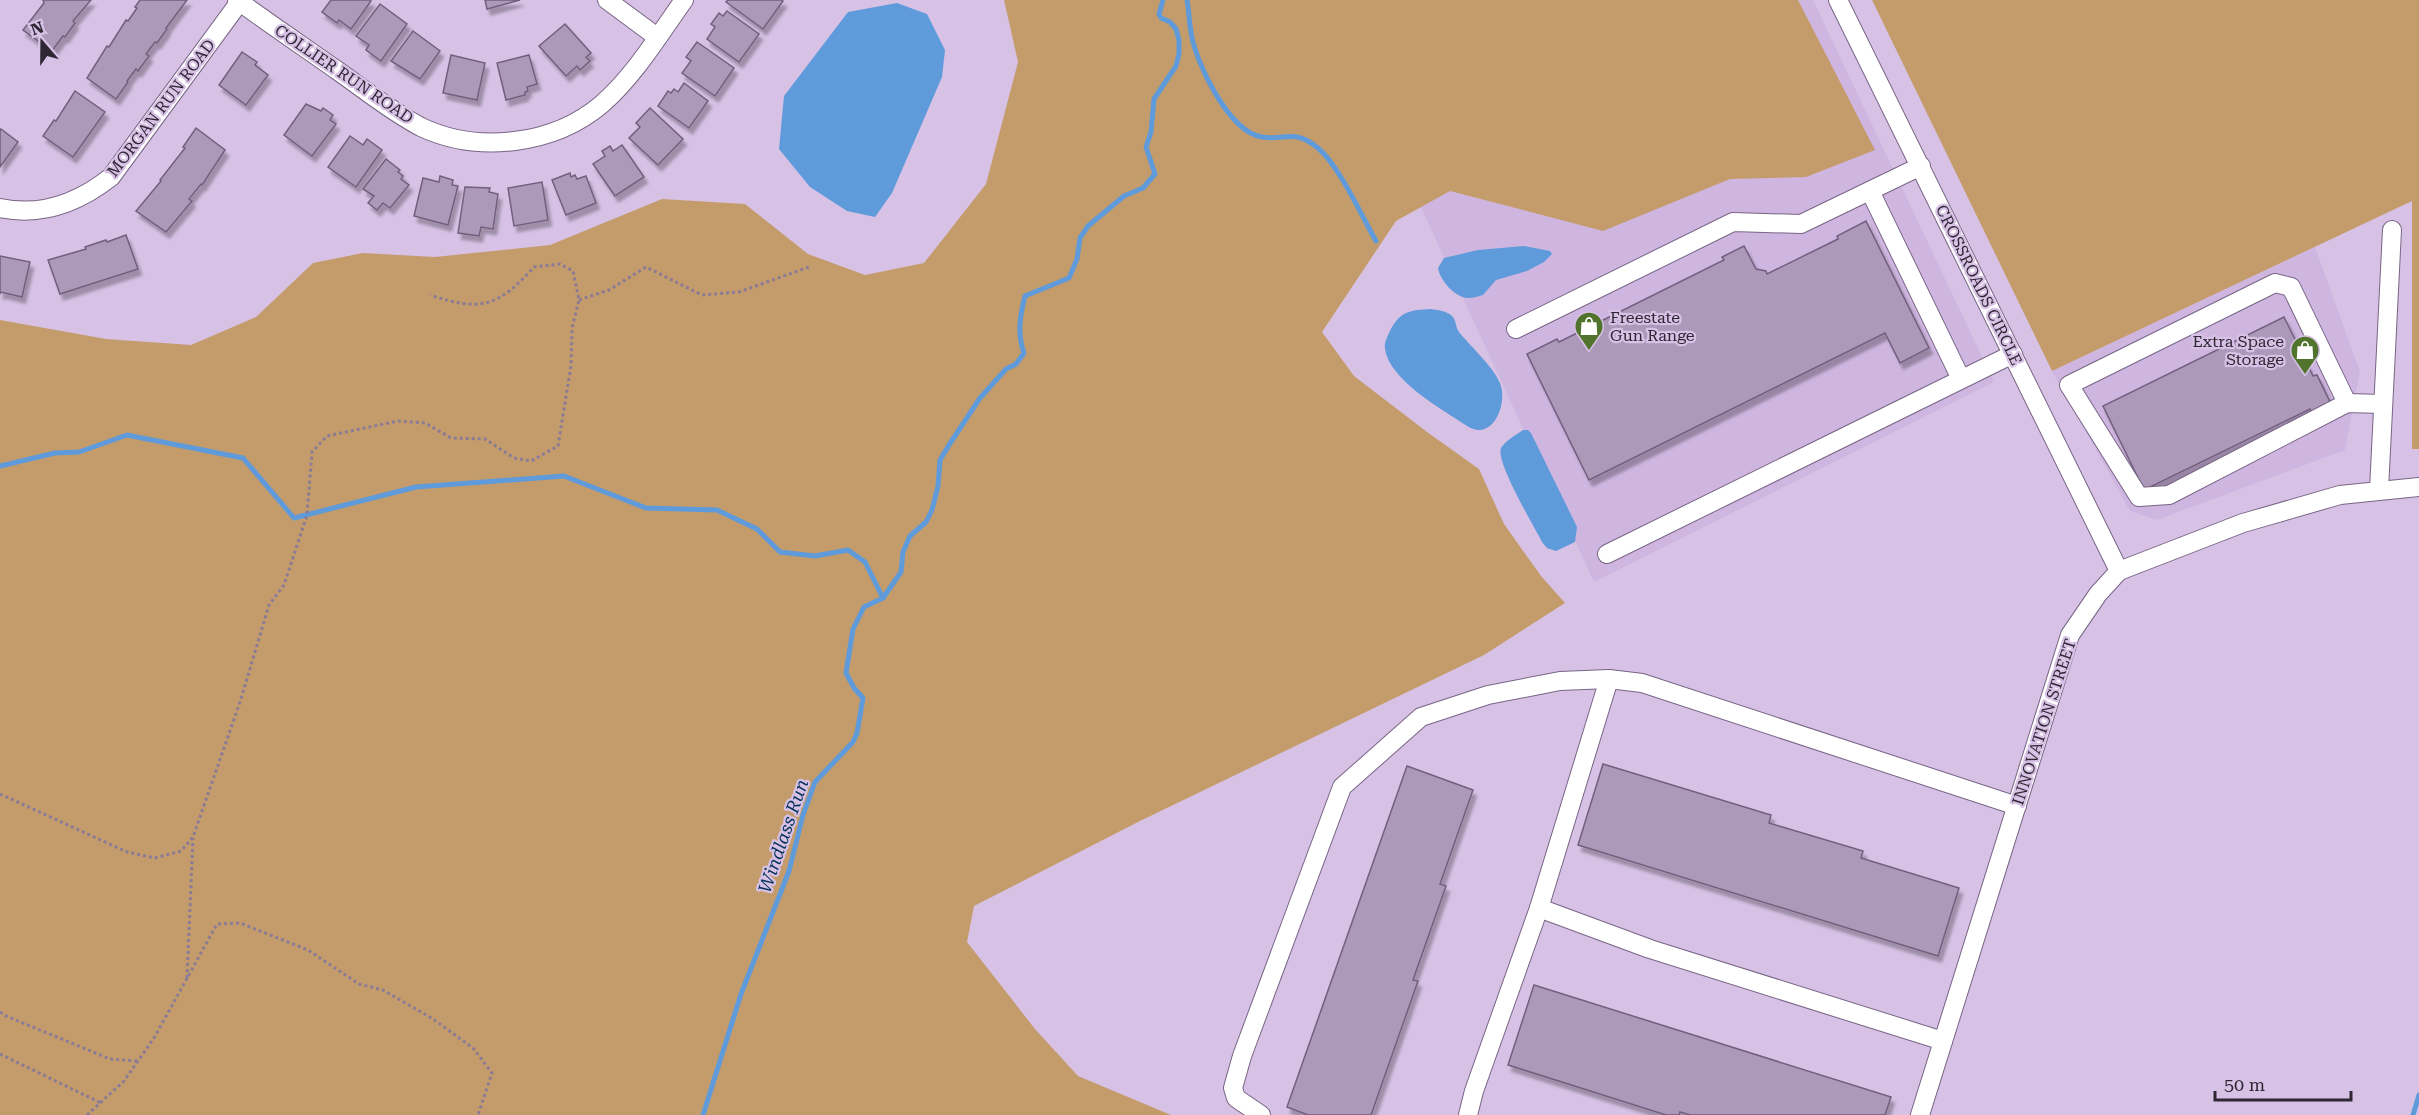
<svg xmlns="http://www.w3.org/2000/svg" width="2419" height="1115" font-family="'Roboto Serif',serif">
<defs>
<filter id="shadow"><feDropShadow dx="3.5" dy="6" stdDeviation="1.5" flood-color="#0004"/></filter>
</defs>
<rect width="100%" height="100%" fill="#d7c2e6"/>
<g fill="#cfb6e0">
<path d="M1372,0H1813L1994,382L1594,582L1333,17Z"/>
<path d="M2315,247L2360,372L2345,450L2157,520L2130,511L2052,371Z"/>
</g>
<g fill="#c49c6c">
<path d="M1004,0H1798L1875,150L1806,177L1730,179L1603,231L1450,191L1396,221L1322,332L1354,376L1427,432L1479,469L1504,524L1541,576L1565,603L1484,655L1140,821L974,906L967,942L1035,1029L1078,1076L1171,1115H0V320L106,339L191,345L256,317L313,263L363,253L435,257L550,245L662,199L745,204L808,254L865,275L924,263L986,184L1018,62Z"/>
<path d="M1872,0H2419V449H2412V201L2052,371Z"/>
</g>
<g fill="#5f9adb">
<path d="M897,3L927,14L945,50L942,77L892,193L875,217L847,211L810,187L779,149L784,96L848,12Z"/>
<path d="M1524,246L1550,251L1552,254L1544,262L1527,271L1496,280L1483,295C1479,296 1473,298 1468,298C1454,297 1440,280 1438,268L1444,258L1478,250Z"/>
<path d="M1431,309C1437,310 1447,311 1452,316C1457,321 1455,327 1459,332C1471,347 1496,369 1501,386C1507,406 1492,442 1467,426C1443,410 1389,380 1385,349C1384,343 1387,337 1390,331C1400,311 1410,310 1431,309Z"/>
<path d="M1523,430H1528L1531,433L1577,527L1575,542L1556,551L1547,548L1542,542C1535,528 1495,461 1501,448C1505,441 1516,435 1523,430Z"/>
</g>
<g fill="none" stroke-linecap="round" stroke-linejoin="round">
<g stroke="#5f9adb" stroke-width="5">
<path d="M1187,0C1189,11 1189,21 1191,32C1195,62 1229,132 1262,137C1285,141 1294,128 1318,148C1340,167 1361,215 1376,241"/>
<path d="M0,466L55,453L79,452L127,435L243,458L294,518L416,487L564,476L646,508L717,510L757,529L780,552L815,556L848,550L865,562L883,598"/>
<path d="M703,1115L741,994L789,871L803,815L815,782L853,742L857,733L863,698L854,688L846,673L853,629L864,607L883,598L901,572L903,552L910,536L926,522L932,510L938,486L940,460L949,445L980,398L1006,369L1016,364L1024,353C1017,334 1020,315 1025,296L1069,278L1077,259L1080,238L1088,226L1124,196L1143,188L1155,174L1146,147L1151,132L1154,99L1176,66L1179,54V40L1176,29L1170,22L1161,18L1159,14L1163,0"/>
<path d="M2413,1115L2419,1095"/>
</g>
</g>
<g fill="#ac99ba" stroke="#725f7e" stroke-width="1.5" filter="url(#shadow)">
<path d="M43,0H91L73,21L75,23L65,37L63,36L52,51L23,30L44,3Z"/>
<path d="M140,0H187L166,28L167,29L157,43L155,42L146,54L149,56L138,71L136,69L127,81L128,82L116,99L87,78L107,46L109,47L126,20L128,21L137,8L135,7Z"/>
<path d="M331,0H370L371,1L351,29L339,20L337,23L322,12Z"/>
<path d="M485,0H520L487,9Z"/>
<path d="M728,0H782L783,1L763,29L726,2Z"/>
<path d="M380,4L407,24L381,61L366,50L369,45L356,36Z"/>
<path d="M727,11L759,34L739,62L707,39L715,27L711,24L719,13L723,16Z"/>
<path d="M565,24L591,53L586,57L590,61L580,70L577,66L566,76L539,46Z"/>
<path d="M413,31L440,51L420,79L391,61Z"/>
<path d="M697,42L734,68L715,96L682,73L691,61L686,57Z"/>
<path d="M242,52L257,62L255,65L268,75L246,105L219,85Z"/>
<path d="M451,55L485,63L477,100L443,93Z"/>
<path d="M529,55L537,84L527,87L528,91L525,92V95L506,100L497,63Z"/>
<path d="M684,83L708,101L689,128L658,106L668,91L671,93L674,89L678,92Z"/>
<path d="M75,91L105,112L73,157L43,136L54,120L56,121Z"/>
<path d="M306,104L321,111L323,108L333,115L330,120L336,124L312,156L284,135Z"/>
<path d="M650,108L683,139L658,165L629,138L640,127L636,123Z"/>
<path d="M196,128L225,150L202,185L201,184L189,199L192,201L166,232L136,211L161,181L160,180L185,148L183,147Z"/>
<path d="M1,129L18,142L0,167V131Z"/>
<path d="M350,136L363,145L367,139L382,150L356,187L328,167Z"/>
<path d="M622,145L644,177L615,196L593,164L605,156L602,151L610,146L613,151Z"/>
<path d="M386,159L400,170L398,172L403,176L401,179L409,185L390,208L383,203L377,210L368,203L374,196L363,189Z"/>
<path d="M570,173L571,177L575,175L577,179L586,176L596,203L566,215L552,180Z"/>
<path d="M440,176L453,180L452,185L458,186L448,225L414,216L423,178L439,182Z"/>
<path d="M542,182L548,220L514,226L508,188Z"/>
<path d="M465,187L490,188L489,192L498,194L493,229L481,227L479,236L458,233Z"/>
<path d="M1866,221L1929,348L1900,363L1885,333L1589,480L1527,354L1557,339L1559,342L1724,260L1722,257L1744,246L1756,269L1766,271L1767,274L1838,239L1837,236Z"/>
<path d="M126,235L138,269L60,294L48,260L86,249L85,247L106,240L107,242Z"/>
<path d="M0,256L30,262L22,297L1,292L0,294Z"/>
<path d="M2284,317L2313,376L2317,375L2330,402L2311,412L2310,409L2144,490L2103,406Z"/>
<path d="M1603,764L1771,815L1769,823L1863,851L1861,858L1959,888L1938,956L1578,845Z"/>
<path d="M1407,766L1473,790L1440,884L1446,886L1413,980L1418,981L1371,1115H1308L1287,1107Z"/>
<path d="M1534,985L1891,1097L1885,1115H1690L1680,1112L1679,1115H1666L1508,1065Z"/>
</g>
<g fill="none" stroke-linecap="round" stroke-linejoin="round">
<g stroke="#786585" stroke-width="20">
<g id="minor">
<path d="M237,0C270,24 304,47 338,71C365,90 392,112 421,127C478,154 554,145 602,104C635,75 659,35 684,0"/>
<path d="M607,0L657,37"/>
<path d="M1838,0L2119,571"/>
<path d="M1870,191L1961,379"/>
<path d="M0,208C42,217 78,203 111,177L241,0"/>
<path d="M1516,329L1733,222L1801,224L1921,166"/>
<path d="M2347,403L2291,287L2275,283L2069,385L2139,497L2169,495L2347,403L2383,404"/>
<path d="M2379,490L2392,230"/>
<path d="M1607,554L2013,354"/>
<path d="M1539,908L1650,949L1943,1041"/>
<path d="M1261,1115L1236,1098L1233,1088L1242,1056L1342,787L1421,717L1488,695L1560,681L1609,679L1642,683L2017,806"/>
<path d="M1468,1115L1474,1091L1539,908L1609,679"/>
<path d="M1920,1115L2070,635L2098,594L2119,571L2243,523L2340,495L2419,487"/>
</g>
</g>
<g stroke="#8b7b95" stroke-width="3" stroke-dasharray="3 3" stroke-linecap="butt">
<path d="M579,300L609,290L646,267L702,295L739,292L809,267"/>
<path d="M0,794L127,852L155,858L181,851L193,837L240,702L269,605L284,585L307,515L312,452L327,436L398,421L425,423L451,438L485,439L514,458L531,461L558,446L571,366L572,328L579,300L573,271L560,264L534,267C498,307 481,312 430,295"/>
<path d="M187,978L193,838"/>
<path d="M0,1012L6,1016L110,1059L138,1061"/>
<path d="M0,1054L101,1103"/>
<path d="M87,1115L124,1081L154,1038L217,924L240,923L308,950L359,984L383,990L433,1019L473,1048L492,1073L478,1115"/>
</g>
<use href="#minor" stroke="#fff" stroke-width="18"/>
</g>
<defs>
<g id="shop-pin" transform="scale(1.5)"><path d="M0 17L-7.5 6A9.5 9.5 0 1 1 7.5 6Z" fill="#51742d" stroke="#d7c2e6"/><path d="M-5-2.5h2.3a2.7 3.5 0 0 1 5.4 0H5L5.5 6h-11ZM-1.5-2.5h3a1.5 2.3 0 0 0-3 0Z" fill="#fff"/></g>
</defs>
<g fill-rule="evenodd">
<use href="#shop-pin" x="1589" y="326"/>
<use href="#shop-pin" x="2305" y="350"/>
</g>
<g text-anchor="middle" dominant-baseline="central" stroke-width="4.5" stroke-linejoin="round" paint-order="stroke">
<g font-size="16" fill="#2f2734" stroke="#d7c2e6">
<text transform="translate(344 74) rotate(34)">COLLIER RUN ROAD</text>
<text transform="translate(161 108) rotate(-53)">MORGAN RUN ROAD</text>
<text transform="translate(1979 285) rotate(64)">CROSSROADS CIRCLE</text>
<text transform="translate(2044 722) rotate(-72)">INNOVATION STREET</text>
</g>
<g font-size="16" fill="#2f2734" stroke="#d7c2e6" text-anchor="start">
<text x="1610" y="317">Freestate<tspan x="1610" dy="18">Gun Range</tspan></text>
<text x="2284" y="341" text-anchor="end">Extra Space<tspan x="2284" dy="18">Storage</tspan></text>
</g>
<g font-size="18" font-style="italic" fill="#05315a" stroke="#d7c2e6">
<text transform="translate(783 836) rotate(-71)">Windlass Run</text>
</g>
</g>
<g transform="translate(42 42) rotate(340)" stroke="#d7c2e6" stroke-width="4.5" paint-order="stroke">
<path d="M0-4.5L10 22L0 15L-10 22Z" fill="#2f2734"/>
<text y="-9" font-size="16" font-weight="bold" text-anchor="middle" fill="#2f2734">N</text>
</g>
<path d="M2215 1091v9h136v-9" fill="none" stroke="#2f2734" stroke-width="3"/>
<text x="2224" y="1091" font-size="18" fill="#2f2734" stroke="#d7c2e6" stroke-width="4.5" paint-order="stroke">50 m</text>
</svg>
